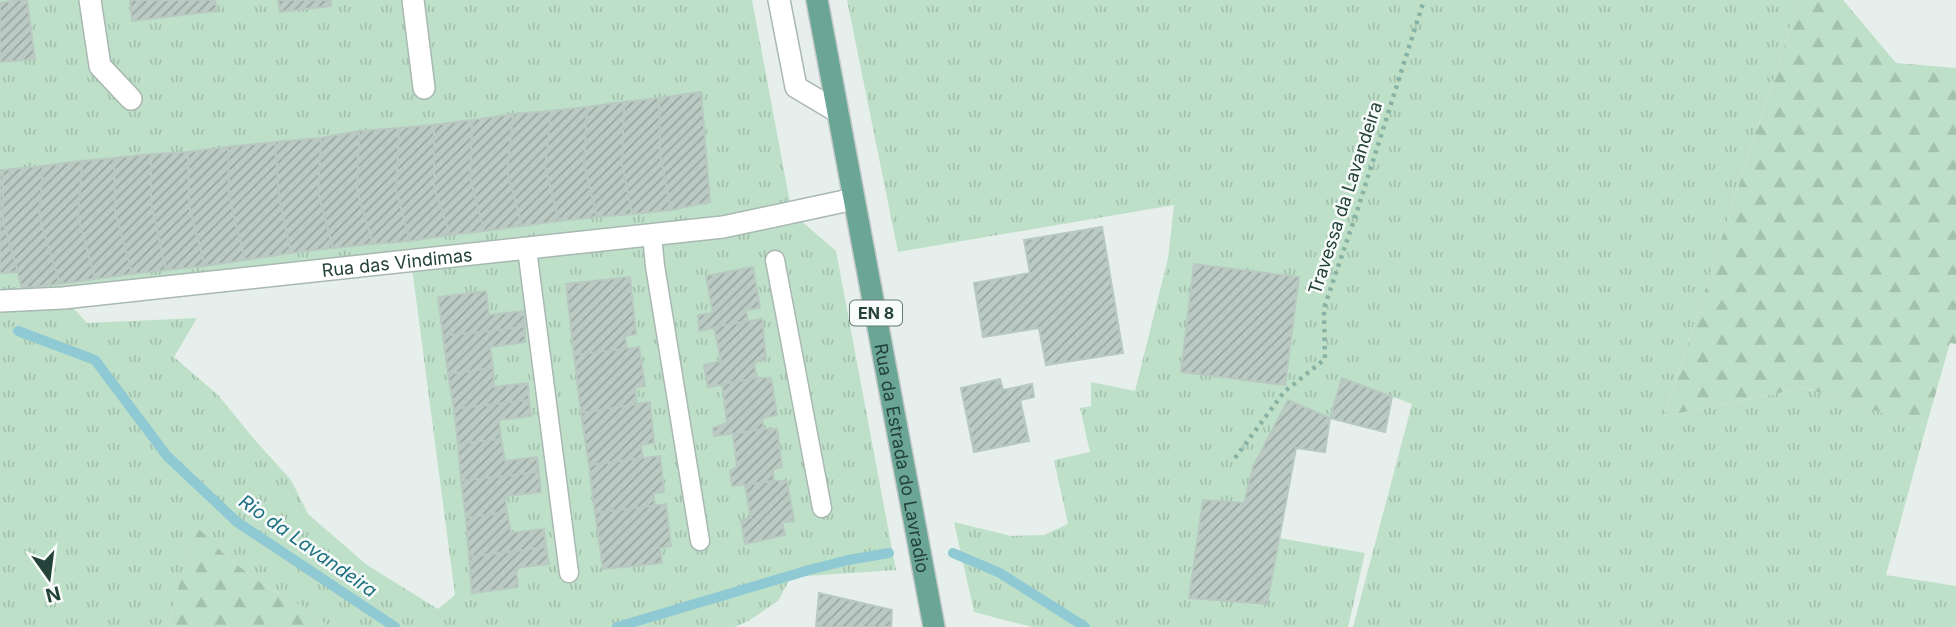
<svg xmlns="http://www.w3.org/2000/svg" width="1956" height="627" font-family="Inter,sans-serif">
<defs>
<pattern id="grass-tufts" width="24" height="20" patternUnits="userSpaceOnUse" patternTransform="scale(1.75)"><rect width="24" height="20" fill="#bfe0c8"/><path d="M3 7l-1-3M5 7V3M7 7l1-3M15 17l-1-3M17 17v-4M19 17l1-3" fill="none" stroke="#a4c1ad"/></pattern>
<pattern id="forest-firs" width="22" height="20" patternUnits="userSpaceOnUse" patternTransform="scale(1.75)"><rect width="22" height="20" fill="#bfe0c8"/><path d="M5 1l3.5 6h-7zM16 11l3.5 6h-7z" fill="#a4c1ad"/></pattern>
<pattern id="building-hatch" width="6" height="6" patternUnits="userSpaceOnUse" patternTransform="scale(1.75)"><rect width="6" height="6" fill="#bbcac4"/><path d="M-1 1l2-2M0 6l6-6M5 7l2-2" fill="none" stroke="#98a6a0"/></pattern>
</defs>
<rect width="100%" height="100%" fill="#e6efeb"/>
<g fill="url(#grass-tufts)" fill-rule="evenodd">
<path d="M0,0H752L792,213L836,251L896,570L791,577L778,601L750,620L735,627H329L303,607L256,580L216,547L195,526L168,627H0ZM411,260L455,595L438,609L367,565L308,514L291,480L254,439L219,396L174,357L197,318L87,323L64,298Z"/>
<path d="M847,0H1799L1664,416L1805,388L1926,427L1886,575L1956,586V627H1353L1412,404L1342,378L1330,418L1288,400L1253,467L1244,503L1203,501L1189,597L1266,604L1279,538L1365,553L1348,627H1032L974,612L954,522L1011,536L1044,535L1068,524L1054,460L1090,452L1080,408L1091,406V382L1135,391L1168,258L1174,205L898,252Z"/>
</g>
<g fill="url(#forest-firs)">
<path d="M1799,0H1843L1896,63L1956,68V344L1950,343L1926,427L1805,388L1664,416Z"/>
<path d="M195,525L223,553L256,580L303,607L329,627H168Z"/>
</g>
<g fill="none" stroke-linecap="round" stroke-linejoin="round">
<g stroke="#8ec9d4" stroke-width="10">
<path d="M18,331L95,360L167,456L237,522L395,627"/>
<path d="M953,553L1000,573L1085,627"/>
<path d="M617,627L809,570L848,560L889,553"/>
</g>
</g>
<g fill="url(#building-hatch)" stroke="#b8c9c2" stroke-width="2">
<path d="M19,0H27L35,59L0,62V3Z"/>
<path d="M130,0H215L217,11L132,21Z"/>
<path d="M278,0H331V6L280,12Z"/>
<path d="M701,92L710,202L671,210L660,155L659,98Z"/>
<path d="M659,98L660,155L671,210L632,214L622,164L624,102Z"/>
<path d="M624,102L622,164L632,214L597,217L584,165L587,107Z"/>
<path d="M587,107L584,165L597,217L559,221L545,167L551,111Z"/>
<path d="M551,111L545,167L559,221L522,226L507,171L513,114Z"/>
<path d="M513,114L507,171L522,226L484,231L470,178L472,120Z"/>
<path d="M472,120L470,178L484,231L450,235L434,187V125Z"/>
<path d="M434,125V187L450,235L410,241L396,190L399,128Z"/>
<path d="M399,128L396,190L410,241L373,244L357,191L359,131Z"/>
<path d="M359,131L357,191L373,244L333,248L318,193L321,138Z"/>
<path d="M321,138L318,193L333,248L291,253L279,198L275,142Z"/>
<path d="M275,142L279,198L291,253L245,260L229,196L228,147Z"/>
<path d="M228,147L229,196L245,260L205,266L189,206L188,152Z"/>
<path d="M188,152L189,206L205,266L166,270L151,203V154Z"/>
<path d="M151,154V203L166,270L132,274L115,211L114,158Z"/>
<path d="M114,158L115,211L132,274L95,279L78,217L82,161Z"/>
<path d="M82,161L78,217L95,279L60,284L39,217L43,166Z"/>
<path d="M43,166L39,217L60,284L22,288L3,221V170Z"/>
<path d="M0,170H3V221L18,272L0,273Z"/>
<path d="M1102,227L1123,353L1046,365L1039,328L983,337L974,283L1030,273L1024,240Z"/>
<path d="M1194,264L1299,277L1285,385L1181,372Z"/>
<path d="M753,267L760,308L746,310L748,321L699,331L698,315L713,313L706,276Z"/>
<path d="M630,277L636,334L625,336L627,349L574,355L566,284Z"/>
<path d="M486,291L489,315L524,311L525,327L443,336L438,297Z"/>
<path d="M762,319L766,360L754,362L757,378L708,387L704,365L721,361L714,327Z"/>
<path d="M525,327V342L490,347L493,368L448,374L443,336Z"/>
<path d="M639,347L645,386L635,387L637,406L581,413L574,355Z"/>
<path d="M493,368L494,387L528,383L529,400L454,409L448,374Z"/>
<path d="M757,378H771L777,415L762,418L764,429L714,436L713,428L727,423L722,384Z"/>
<path d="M1342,378L1392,397L1385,432L1330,418Z"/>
<path d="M1000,379L1003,390L1032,384L1034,397L1020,400L1029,441L974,452L961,388Z"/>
<path d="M529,400L531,416L499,420L501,439L458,444L454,409Z"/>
<path d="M1288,400L1330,418L1325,452L1296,448L1267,604L1189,598L1203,500L1244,503L1253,467Z"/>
<path d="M650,402L654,443L641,445L643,458L589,465L581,413Z"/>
<path d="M764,429H777L782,467L773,469L774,481L732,486L730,471L737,467L733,434Z"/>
<path d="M501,439L505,461L537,457L539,472L461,481L458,444Z"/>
<path d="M660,456L664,492L653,493L655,506L595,513L589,465Z"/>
<path d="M539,472L541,492L505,496L507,512L466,518L461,481Z"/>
<path d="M774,481H787L794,521L782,522L785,535L745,544L741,520L751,518L745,485Z"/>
<path d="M666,504L671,546L660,548L662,563L603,569L595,513Z"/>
<path d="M507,512L511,533L544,529L546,547L469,557L466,518Z"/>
<path d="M546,547L549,564L516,568L518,587L472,593L469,557Z"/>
<path d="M819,593L892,610L891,627H816Z"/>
</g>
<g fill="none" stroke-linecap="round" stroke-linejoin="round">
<g stroke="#a8b8b2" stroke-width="21">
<g id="lane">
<path d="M652,235L655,266L700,541"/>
<path d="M527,249L569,573"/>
<path d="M775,260L822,508"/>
</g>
</g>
<g stroke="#a8b8b2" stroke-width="24">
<g id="street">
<path d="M90,0L100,66L131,99"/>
<path d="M413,0L424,88"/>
<path d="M779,0L796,87L838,112"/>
<path id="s1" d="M0,301L63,298L723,227L854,199"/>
</g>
</g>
<g stroke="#c2cac8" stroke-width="24">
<g id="primary">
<path id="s2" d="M817,0L934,627"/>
</g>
</g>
<path stroke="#86b3a5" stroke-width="4.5" stroke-dasharray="3.5 5" stroke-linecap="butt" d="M1235,458L1284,392L1325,359L1324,308L1358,208L1424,0"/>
<use href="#lane" stroke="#fff" stroke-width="18"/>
<use href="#street" stroke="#fff" stroke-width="21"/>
<use href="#primary" stroke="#6aa596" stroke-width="21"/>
</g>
<g text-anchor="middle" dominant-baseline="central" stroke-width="5" stroke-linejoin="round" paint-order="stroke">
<rect fill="#f7fbf9" stroke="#637a73" stroke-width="2" x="850" y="300.5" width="52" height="25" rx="5"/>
<g font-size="16" font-weight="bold" fill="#24423a">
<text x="876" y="313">EN 8</text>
</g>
<g font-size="18" fill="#24423a" stroke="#f7fbf9">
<text transform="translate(1345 198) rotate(-72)">Travessa da Lavandeira</text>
<text stroke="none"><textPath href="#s1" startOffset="399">Rua das Vindimas</textPath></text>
<text stroke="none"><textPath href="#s2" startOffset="466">Rua da Estrada do Lavradio</textPath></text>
</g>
<g font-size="19" font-style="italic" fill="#1c6f80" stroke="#f7fbf9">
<text transform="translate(308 546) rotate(35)">Rio da Lavandeira</text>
</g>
</g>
<g transform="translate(49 578) rotate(166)" stroke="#f7fbf9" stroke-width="5" paint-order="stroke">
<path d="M0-5L12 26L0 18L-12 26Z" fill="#24423a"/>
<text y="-10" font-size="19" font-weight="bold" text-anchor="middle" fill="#24423a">N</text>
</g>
</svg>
